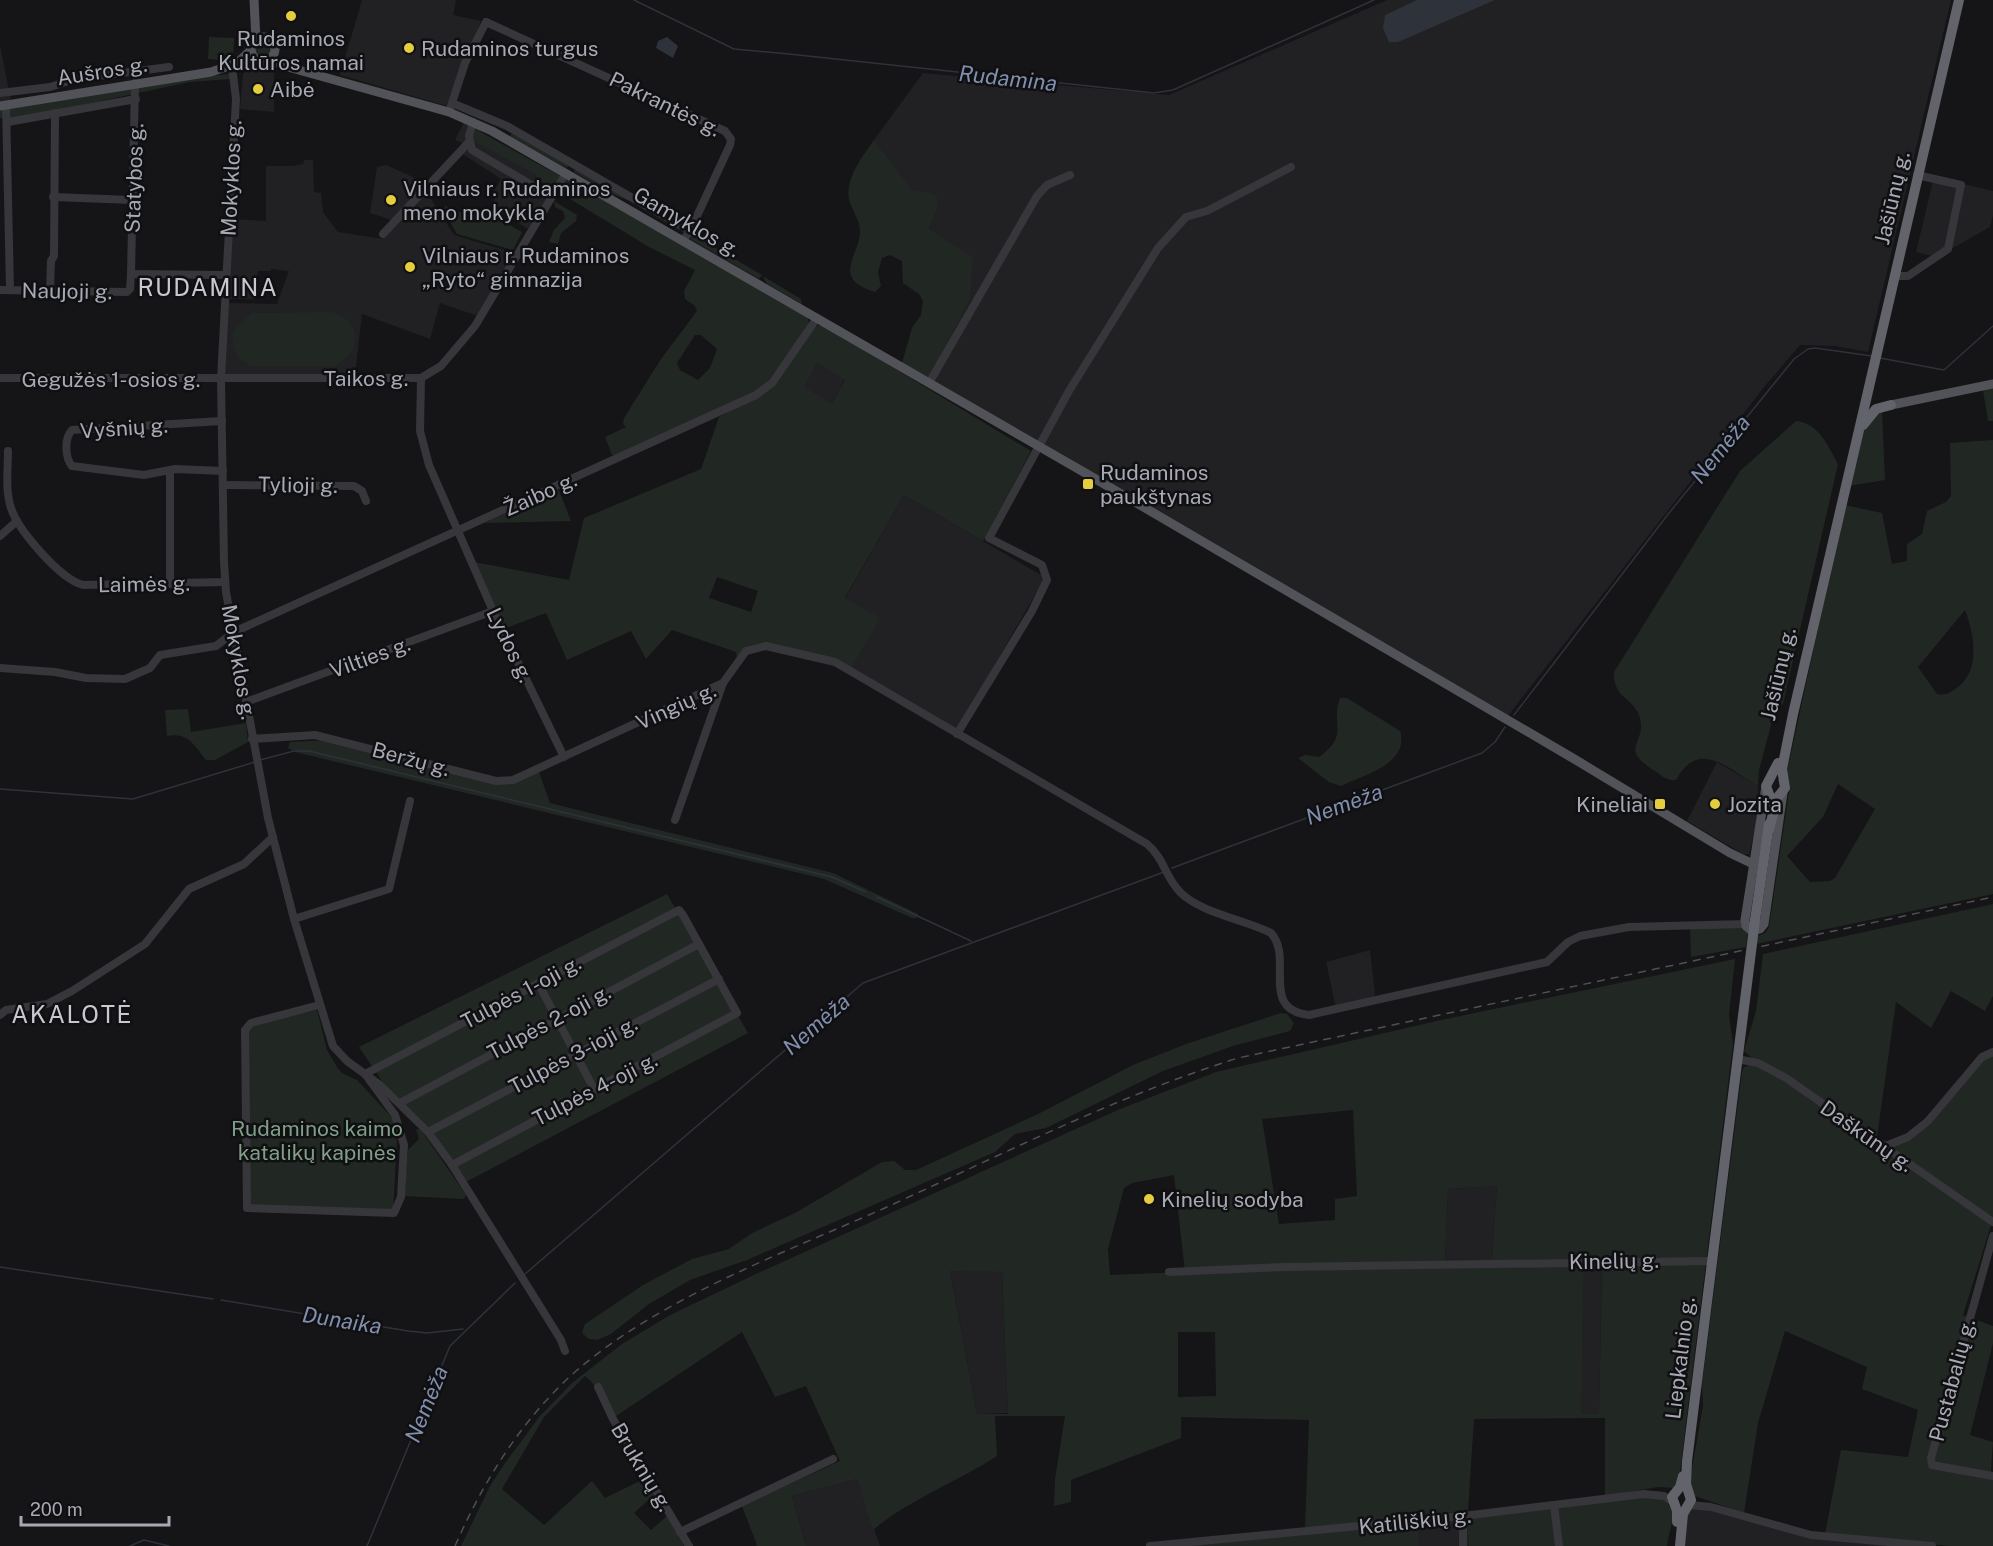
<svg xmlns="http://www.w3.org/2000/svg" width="1993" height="1546" font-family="'Public Sans',sans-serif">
<rect width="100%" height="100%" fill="#151416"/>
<g fill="#212023">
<path d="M362,0H456L453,15L481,21L447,106L340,75Z"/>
<path d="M1387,0H1951L1868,352L1835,346L1800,345L1765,386L1507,717L929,378V229L938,206L929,192L912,191L874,140L923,73L1169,95Z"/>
<path d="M0,45L11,101L0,103Z"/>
<path d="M274,66V112L240,109L243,74L250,68Z"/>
<path d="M464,122L478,129L538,176L536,179L552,189L528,229L491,206L495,198L491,196L501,179L458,151L462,143L455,140Z"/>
<path d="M304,160H313L314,192L321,193L323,212L338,232L383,239L426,191L454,235L514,253L478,316L440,303L430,339L362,314L355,375L229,376L225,373L226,303L277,304L289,271L271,269V271H258L255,299H228L232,219L266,221V166H292L303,164Z"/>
<path d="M386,165L422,181V186L392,220L370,213L377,167Z"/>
<path d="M1934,177L1993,191V215L1990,227L1937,257L1916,252Z"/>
<path d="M817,363L845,379L832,403L803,387Z"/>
<path d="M904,495L1041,575L1042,578V583L957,729L851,669L845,599Z"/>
<path d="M1717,762L1758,786L1756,827L1749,854H1743L1687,821Z"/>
<path d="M1370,950L1376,1003L1337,1013L1326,962Z"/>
<path d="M1497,1186L1492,1259L1445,1260L1448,1189Z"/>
<path d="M1584,1268H1602L1599,1414H1580Z"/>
<path d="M950,1270L1002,1272L1008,1413L977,1414Z"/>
<path d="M857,1479L880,1546H806L792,1496Z"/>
<path d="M1696,1507L1790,1532L1907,1546H1682L1687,1509Z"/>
<path d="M1468,1523L1469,1546H1419L1417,1528Z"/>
</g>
<g fill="#212823" fill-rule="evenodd">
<path d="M209,37L234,38L233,61L208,59Z"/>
<circle cx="263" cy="49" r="9"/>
<path d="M229,74L231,79L190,82L25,117L0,118V109L191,78Z"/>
<path d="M475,129L560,176L552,189L536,178L537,175L473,141Z"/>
<path d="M515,133L569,166L566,168L511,137V134Z"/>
<path d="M874,140L912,190L929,192L937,197L938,206L929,229L973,258L970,298L929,378L902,363L912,328L921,315L923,301L919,294L903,283L902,261L890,255L882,258L878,272L881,286L875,292C830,279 860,255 860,231C860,220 852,210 849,200C845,178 863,156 874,140Z"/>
<path d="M575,169L632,202L612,194L574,172Z"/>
<path d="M568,179L808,318L809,325L766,384L758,390L617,455H612L605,437L626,427L623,424L624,418L661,359L697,311L695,306L685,299L684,291L695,270L649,247L557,191ZM695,335H701L717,349L710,368L698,380L680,370L677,363Z"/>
<path d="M554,201L577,215L576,221L561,233L558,244L549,242L554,230L565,218L563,211L555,207Z"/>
<path d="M446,206L477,220L484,215L493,216L522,232L513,250L457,234L443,210Z"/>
<path d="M692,234L762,275L759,279L690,239L688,236Z"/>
<path d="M763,276L801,299L802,304L767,284Z"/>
<path d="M333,312C363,323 362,351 335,366H252C236,360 232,349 233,332L252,313Z"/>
<path d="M819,325L826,327L1031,451L983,541L904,495L845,598L880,618L851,669L765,644L749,646L737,658L736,652L672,630L646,659L631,631L567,660L546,613L503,629L474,562L569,580L584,518L701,469L719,417L761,395L814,328ZM817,363L845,380L832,403L804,387ZM717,577L758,591L751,612L709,598Z"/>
<path d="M1993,388V421H1988L1983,390Z"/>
<path d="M1882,410L1885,480L1849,486L1864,428Z"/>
<path d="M1796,421C1819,423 1828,446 1838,464L1783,704L1775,710L1759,770L1758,786C1727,768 1699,738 1676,780C1667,781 1662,776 1655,771C1616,747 1649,744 1639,715C1632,697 1613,698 1614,672L1740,471Z"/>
<path d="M1993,440V894L1756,944L1758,936L1765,933L1769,927L1789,792L1786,776L1845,505L1882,513L1892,564L1907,561V544L1922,534L1927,511L1946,502L1951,496L1950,443ZM1965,610C1974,634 1981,669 1958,687C1951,692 1946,696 1937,694L1918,667ZM1838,784L1875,809L1835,878L1830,881L1810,882L1787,856L1823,817Z"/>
<path d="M558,488L571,521L484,523Z"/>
<path d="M1340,698H1347L1400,731C1410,764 1363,775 1341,786L1329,782L1298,758L1305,755L1319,757C1350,735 1330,725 1340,698Z"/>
<path d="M188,709L191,732L246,723L248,742L215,760H206C194,745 188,732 167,736L165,710Z"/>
<path d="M332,740L496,783L539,772L550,803L833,873L918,914L916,918H912L824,879L295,752L288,748L290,742Z"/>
<path d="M667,894L748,1033L466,1182L430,1128L386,1087L359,1047Z"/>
<path d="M1993,904V996L1985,1011L1951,991L1931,1028L1896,1002L1877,1137L1895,1145L1913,1138L1982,1061L1993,1053V1219L1963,1315L1993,1326V1343L1970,1435L1993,1442L1991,1469L1993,1477V1546H1951L1825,1534L1841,1450L1908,1457L1918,1410L1862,1389L1867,1367L1785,1331L1758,1423L1744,1513L1695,1496L1689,1485L1703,1406L1702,1384L1742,1072L1744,1067L1750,1065L1751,1057L1744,1051L1756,1011L1763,954Z"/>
<path d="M1741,927L1748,932L1746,947L1691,957L1690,928Z"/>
<path d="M1735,959L1729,1015L1733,1044L1680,1472L1675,1488L1658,1487L1605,1496V1418L1474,1419L1468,1511L1305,1529L1309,1420L1181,1417V1438L1071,1480V1502L1054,1506L1055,1479L1065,1416H995L997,1456C957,1482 910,1499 873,1530L857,1479L792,1496L806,1546H755L757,1545L742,1506L840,1461L806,1386L775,1397L742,1332L616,1416L602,1392L585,1376L544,1417L502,1489L544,1525L592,1481L605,1498L644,1479L655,1494L634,1513L651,1530L667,1516L684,1546H461L490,1486L505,1463L540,1416L572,1383L622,1344L670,1315L758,1273L1120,1109L1216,1072L1441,1020ZM1353,1110L1357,1196L1335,1199V1220L1279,1224L1262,1119ZM1174,1175L1185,1272L1110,1275L1108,1249L1124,1188L1132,1183ZM1497,1186L1492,1259L1445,1260L1448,1189ZM1602,1268L1599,1414H1581L1584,1269ZM950,1271L1002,1272L1008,1414H977ZM1178,1332H1215L1216,1396L1178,1397Z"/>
<path d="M317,1010L327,1050L337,1067L342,1073L357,1080L398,1124L393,1211L249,1207L248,1030L254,1025Z"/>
<path d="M1281,1013L1287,1014L1294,1023L1290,1031L1233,1046L1163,1071L1046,1128L1015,1134L995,1152L747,1260L690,1280L649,1304L611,1334L597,1340L589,1339L582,1333L585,1324L643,1285L692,1259L729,1249L752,1233L795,1213L882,1162L894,1161L905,1170H916L1038,1114L1133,1065L1186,1044Z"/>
<path d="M416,1129L421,1130L466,1195L464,1199L404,1196L408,1150L419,1139Z"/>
<path d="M1652,1497L1665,1500C1679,1516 1669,1527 1667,1546H1469L1467,1523L1418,1528L1419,1546H1179L1372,1528Z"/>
</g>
<g fill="#2e323b">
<path d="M1417,0H1495L1398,42H1389L1383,28L1385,15Z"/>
<path d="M667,37L678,46L673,58L656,48L658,41Z"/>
</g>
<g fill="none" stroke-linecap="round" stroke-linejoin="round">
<g stroke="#2e323b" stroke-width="1.5">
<path d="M634,0L734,49L789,54L1154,93L1173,90L1374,0"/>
<path d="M1880,358L1944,370L1993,326"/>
<path d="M1514,715L1669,513L1794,359L1808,349L1815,348L1872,356"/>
<path d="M260,760L294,751H309L832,877L866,892"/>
<path d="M0,789L133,799L255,762"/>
<path d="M1172,868L1482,753L1495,742L1505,727"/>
<path d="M877,897L971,941"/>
<path d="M0,1267L213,1299"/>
<path d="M525,1274L863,983L1164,872"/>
<path d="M221,1300L408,1331L427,1333L463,1329"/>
<path d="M130,1546L144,1540L169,1546"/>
<path d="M367,1546L450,1346L515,1283"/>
</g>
<g stroke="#36363b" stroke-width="8">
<path d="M232,66L236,99L221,379L224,562L226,592L268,818L294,919L333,1046L347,1061L380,1085L428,1132L452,1165L561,1340L565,1351"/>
<path d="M0,93L50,87L75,79L169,67"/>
<path d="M452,103L507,126L690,231"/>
<path d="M6,105L10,290"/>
<path d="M449,112L465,63L486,22L725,131L731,139L730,145L690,231L683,240"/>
<path d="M8,122L136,99"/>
<path d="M473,122L469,136L472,150L550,196"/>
<path d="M53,197L132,200"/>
<path d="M383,234L469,142"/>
<path d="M131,274L135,83"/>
<path d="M1894,276H1908L1948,249L1961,185L1917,175"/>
<path d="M0,290L127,292L130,289L131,274L225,275"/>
<path d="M50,291L51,261L54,256L55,113"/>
<path d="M0,378H421L420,431L429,465L493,611L564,757"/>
<path d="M421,378L441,366L475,326L566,173"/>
<path d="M929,383L1037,196L1047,185L1070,175"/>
<path d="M222,421L72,430C64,438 65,458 72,466L144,475L175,469L223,471"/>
<path d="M8,451C8,469 5,490 11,508C18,530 60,579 83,585L225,582"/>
<path d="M170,470V584"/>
<path d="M223,485L354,486L362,491L366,501"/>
<path d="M0,536L17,521"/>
<path d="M0,668L55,672L86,678L125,679L150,668L160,655L216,646L234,632L756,395L772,383L817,318"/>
<path d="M246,702L493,611"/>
<path d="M957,734L1032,611L1047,580L1042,565L989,538L1069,391L1158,248L1186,217L1207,211L1291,167"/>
<path d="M252,739L315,735L480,777L496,781L513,780L723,683"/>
<path d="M675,820L723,683L746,651L766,646L835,662L1147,844C1164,858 1166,879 1181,893C1201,913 1246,920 1271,933C1294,958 1259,1010 1309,1015L1547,962L1568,942L1580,936L1629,927L1745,924"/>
<path d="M294,919L389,889L410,801"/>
<path d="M538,983L594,1089"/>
<path d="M319,1005L251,1023L245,1030L247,1208L394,1213L401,1197L404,1145L395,1115L365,1074L679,910L683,915L737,1013L452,1165"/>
<path d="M0,1015L6,1010L47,1004L72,991L145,944L189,889L244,864L273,837"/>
<path d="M1737,1059L1758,1063L1786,1078L1993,1222"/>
<path d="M400,1103L699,944"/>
<path d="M428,1132L719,979"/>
<path d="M1883,1147L1908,1137L1928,1121L1982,1057L1993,1052"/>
<path d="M1993,1236L1931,1458L1932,1465L1993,1476"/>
<path d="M1169,1272L1283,1267L1712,1261"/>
<path d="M598,1387L613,1419L689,1546"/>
<path d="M1554,1505L1559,1546"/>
<path d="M1689,1505L1711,1507L1811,1535L1932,1546"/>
<path d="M1463,1516V1546"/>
<path d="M680,1532L833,1459"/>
<path d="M1150,1546L1463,1516L1644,1494L1664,1496L1673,1502"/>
</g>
<g stroke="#525259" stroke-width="9">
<path d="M254,0L256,40"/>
<circle cx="263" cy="49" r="12"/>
<path d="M269,59L288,67L449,112L492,131L1087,474L1576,760L1730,853L1753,864"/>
<path d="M0,106L211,72L237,63L251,50"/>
<path d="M1891,405L1993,384"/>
<path d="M1766,786L1745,920L1746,926L1752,931L1760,929L1764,924L1783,793"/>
</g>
<g stroke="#62636b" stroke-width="10">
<path d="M1863,425L1876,409L1891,405"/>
<path d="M1770,808V797L1766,786L1778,763"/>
<path d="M1769,830L1777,798L1785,788L1782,769L1793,714L1959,0"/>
<path d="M1755,920L1769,824"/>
<path d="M1677,1522V1511L1672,1497L1680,1487L1683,1476"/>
<path d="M1680,1546L1683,1514L1691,1500L1686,1484L1687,1461L1750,960"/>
</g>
<path stroke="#4f4f55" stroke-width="1.5" stroke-dasharray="8 6" stroke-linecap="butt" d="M455,1546C484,1480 522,1419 576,1371C662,1297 784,1253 887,1207C1003,1154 1117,1096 1238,1058L1993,897"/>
<path stroke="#62636b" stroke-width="10" d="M1750,960L1755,920"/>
</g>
<g fill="#e4ce3f" stroke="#100f11" stroke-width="2">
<circle cx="291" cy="16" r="6"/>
<circle cx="409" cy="48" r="6"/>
<circle cx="258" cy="89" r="6"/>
<circle cx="391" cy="200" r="6"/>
<circle cx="410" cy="267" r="6"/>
<rect x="1082" y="478" width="12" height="12" rx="3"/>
<rect x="1654" y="798" width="12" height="12" rx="3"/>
<circle cx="1715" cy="804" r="6"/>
<circle cx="1149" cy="1199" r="6"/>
</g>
<g text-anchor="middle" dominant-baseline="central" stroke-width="5" stroke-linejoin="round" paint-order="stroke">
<g font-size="21" fill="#a7a9b5" stroke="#100f11" text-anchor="start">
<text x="291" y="38" text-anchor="middle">Rudaminos<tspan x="291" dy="24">Kultūros namai</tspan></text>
<text x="421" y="48">Rudaminos turgus</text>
<text x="270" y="89">Aibė</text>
<text x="403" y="188">Vilniaus r. Rudaminos<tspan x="403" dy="24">meno mokykla</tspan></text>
<text x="422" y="255">Vilniaus r. Rudaminos<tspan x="422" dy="24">„Ryto“ gimnazija</tspan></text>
<text x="1100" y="472">Rudaminos<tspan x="1100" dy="24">paukštynas</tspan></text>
<text x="1648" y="804" text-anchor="end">Kineliai</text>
<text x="1727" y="804">Jozita</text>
<text x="1161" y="1199">Kinelių sodyba</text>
</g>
<g font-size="21" fill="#a7a9b5" stroke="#100f11">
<text transform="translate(102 71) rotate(-9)">Aušros g.</text>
<text transform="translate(665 104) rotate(26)">Pakrantės g.</text>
<text transform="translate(134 178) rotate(-88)">Statybos g.</text>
<text transform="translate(231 178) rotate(-87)">Mokyklos g.</text>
<text transform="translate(1892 198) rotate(-77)">Jašiūnų g.</text>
<text transform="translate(687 222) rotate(30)">Gamyklos g.</text>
<text transform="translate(67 291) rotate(1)">Naujoji g.</text>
<text x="366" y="378">Taikos g.</text>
<text x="111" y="379">Gegužės 1-osios g.</text>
<text transform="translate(124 428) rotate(-4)">Vyšnių g.</text>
<text transform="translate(298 485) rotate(1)">Tylioji g.</text>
<text transform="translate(540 494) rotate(-24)">Žaibo g.</text>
<text transform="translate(144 584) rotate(-1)">Laimės g.</text>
<text transform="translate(510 645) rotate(64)">Lydos g.</text>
<text transform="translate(370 657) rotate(-20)">Vilties g.</text>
<text transform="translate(239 662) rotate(80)">Mokyklos g.</text>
<text transform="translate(1778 674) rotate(-77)">Jašiūnų g.</text>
<text transform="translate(676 706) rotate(-24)">Vingių g.</text>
<text transform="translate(411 759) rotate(15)">Beržų g.</text>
<text transform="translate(521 992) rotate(-28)">Tulpės 1-oji g.</text>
<text transform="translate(549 1022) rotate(-28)">Tulpės 2-oji g.</text>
<text transform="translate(573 1055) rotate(-28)">Tulpės 3-ioji g.</text>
<text transform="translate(595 1089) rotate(-27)">Tulpės 4-oji g.</text>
<text transform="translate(1867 1136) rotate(35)">Daškūnų g.</text>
<text transform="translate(1614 1261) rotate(-1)">Kinelių g.</text>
<text transform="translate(1680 1358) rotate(-83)">Liepkalnio g.</text>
<text transform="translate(1952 1380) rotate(-75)">Pustabalių g.</text>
<text transform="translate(642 1467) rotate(59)">Bruknių g.</text>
<text transform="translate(1415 1521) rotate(-6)">Katiliškių g.</text>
</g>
<g font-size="21" fill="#7f9f88" stroke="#100f11">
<text x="317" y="1128">Rudaminos kaimo<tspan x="317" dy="24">katalikų kapinės</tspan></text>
</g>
<g font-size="22" font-style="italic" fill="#808fae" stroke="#100f11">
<text transform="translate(1008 78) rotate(6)">Rudamina</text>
<text transform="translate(1720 449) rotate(-51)">Nemėža</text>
<text transform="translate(1344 804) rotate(-20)">Nemėža</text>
<text transform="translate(816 1024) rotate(-41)">Nemėža</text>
<text transform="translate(342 1320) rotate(9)">Dunaika</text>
<text transform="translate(426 1404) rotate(-68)">Nemėža</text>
</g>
<g font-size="24" letter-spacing="1.5" fill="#c8c8d1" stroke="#100f11">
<text x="208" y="287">RUDAMINA</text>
<text x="72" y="1014">AKALOTĖ</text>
</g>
</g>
<path d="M21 1516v9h148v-9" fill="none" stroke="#a7a9b5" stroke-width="3"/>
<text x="30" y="1516" font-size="18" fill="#a7a9b5" stroke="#100f11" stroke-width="4.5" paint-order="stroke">200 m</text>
</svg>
